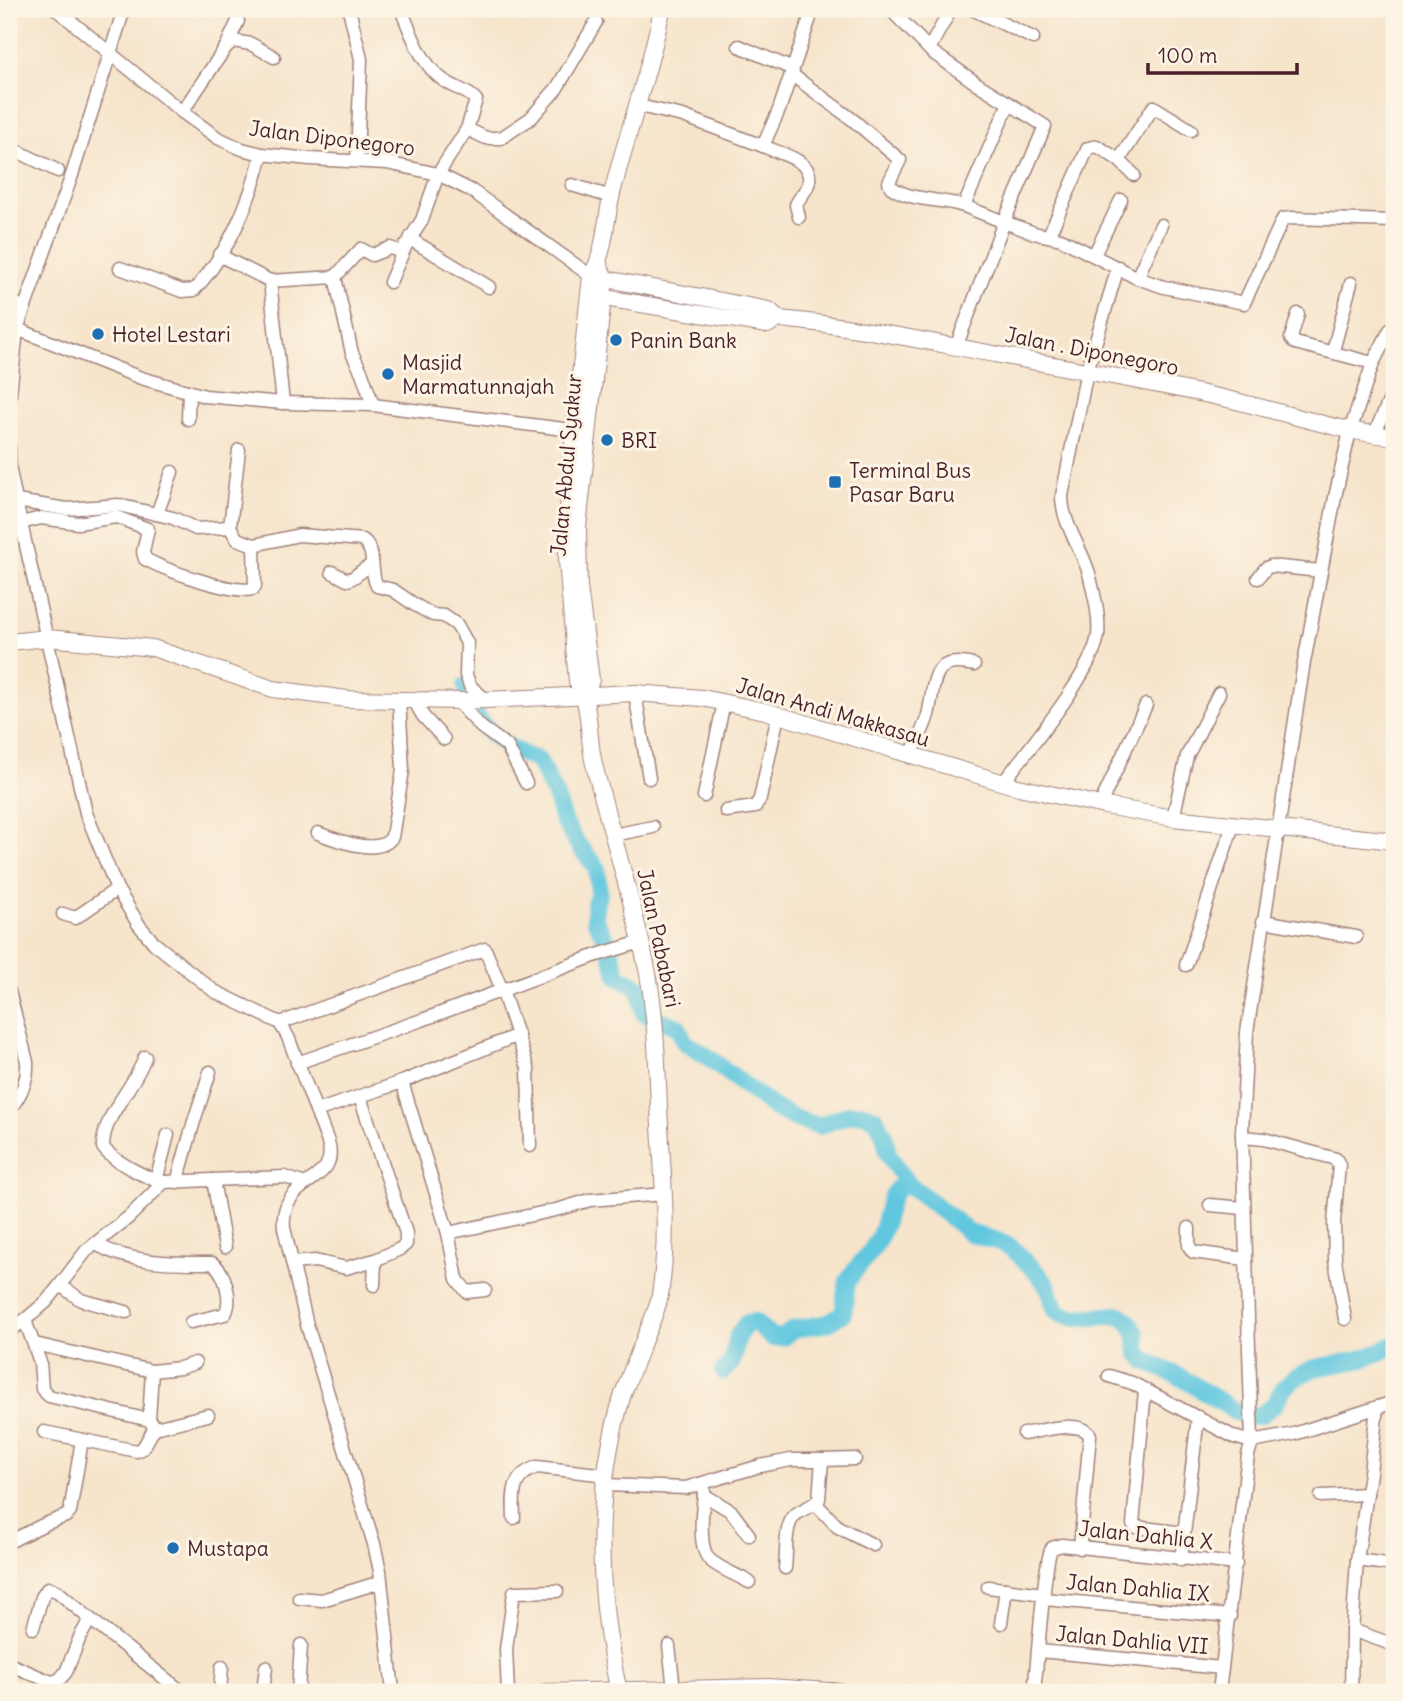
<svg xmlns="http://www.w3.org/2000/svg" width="1403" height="1701" font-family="Delius,sans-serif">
<rect width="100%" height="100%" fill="#fcf5e5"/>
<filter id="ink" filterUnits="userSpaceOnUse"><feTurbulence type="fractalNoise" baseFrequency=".0143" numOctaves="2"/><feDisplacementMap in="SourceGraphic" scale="14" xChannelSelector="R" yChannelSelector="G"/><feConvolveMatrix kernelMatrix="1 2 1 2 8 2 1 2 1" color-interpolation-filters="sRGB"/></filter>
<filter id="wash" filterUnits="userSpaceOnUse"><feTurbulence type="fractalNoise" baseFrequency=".00686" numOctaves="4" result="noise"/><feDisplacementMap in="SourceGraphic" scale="28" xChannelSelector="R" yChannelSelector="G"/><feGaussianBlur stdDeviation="1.57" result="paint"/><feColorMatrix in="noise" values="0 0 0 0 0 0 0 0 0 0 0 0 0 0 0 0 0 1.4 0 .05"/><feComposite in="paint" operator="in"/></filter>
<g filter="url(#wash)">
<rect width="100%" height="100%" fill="#f6e4cb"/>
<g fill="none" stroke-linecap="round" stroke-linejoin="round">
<g stroke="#61c7df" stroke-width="18">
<path d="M466,686C470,696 472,710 478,718C492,738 515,753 538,760L556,797L563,821L579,846L597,868L599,893L595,904V920L607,941L618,976L640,988L644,1013L678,1027L685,1043L708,1057L774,1108L796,1119L819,1126L850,1114L864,1113L876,1119L884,1134L888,1154L906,1182L970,1233L997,1241L1012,1248L1039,1275L1048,1287L1055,1309L1063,1315L1076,1318L1120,1315L1130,1323L1136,1333L1138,1352L1146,1361L1182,1378L1237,1412L1246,1416L1260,1415L1274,1405L1283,1389L1295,1378L1314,1368L1354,1361L1373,1355L1394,1345"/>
<path d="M723,1371L732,1362L738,1335L747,1323L755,1322L772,1338L784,1337L794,1329L828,1323L843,1313C845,1304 845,1287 848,1281C856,1266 870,1255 878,1240C888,1222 885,1192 906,1182"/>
</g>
</g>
</g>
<g filter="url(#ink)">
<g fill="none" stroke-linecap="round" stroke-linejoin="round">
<g stroke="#a0827b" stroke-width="15">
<g id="minor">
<path d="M56,9L182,112L218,138L242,149L262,154L310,159L387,163L438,174L472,191L591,276"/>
<path d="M349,9L361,59L357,160"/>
<path d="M401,9C411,33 421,64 443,80C453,87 470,92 476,100L467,129L438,174L422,220L410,239L489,287"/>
<path d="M890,9L932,52L976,83L1045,126L1004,222L964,206"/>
<path d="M972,9L1033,38"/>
<path d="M739,46L793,69"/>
<path d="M226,47L233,41L251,44L274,57"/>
<path d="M929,49L951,9"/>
<path d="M791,74L853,120L900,160L889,182L891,187C913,202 939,198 964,206L1009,103"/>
<path d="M639,106L683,116L763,146L779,110L813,9"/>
<path d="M182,112L226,47L238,21"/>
<path d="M467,129L486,138H501L531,118L557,88L596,22"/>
<path d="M763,146C778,153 813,160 809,181C808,190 799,197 796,205L799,217"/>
<path d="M9,147L58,171"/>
<path d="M1119,160L1152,109L1154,107L1191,130"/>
<path d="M572,185L611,197"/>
<path d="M1049,235L1088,148L1097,146L1119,160L1134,175"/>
<path d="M219,255L270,281L335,277L352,353L362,373L373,405"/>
<path d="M1094,255L1121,200"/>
<path d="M120,268L182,291L194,290C228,254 250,202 262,154"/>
<path d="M335,277L361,249L372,255L390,248L402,252"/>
<path d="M1137,278L1164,287L1244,303L1283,219L1291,218L1394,221"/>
<path d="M270,281L283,403"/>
<path d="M390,282L406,245"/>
<path d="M9,299L23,308"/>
<path d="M1298,314L1291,338L1295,343L1373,363"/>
<path d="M17,329L141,378L205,396L283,403L373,405L580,431"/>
<path d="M956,347L1004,222L1034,233L1061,239L1137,278L1161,225"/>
<path d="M1333,351L1351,283"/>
<path d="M9,403L17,329L72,175L124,9"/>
<path d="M188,419L189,391"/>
<path d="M1374,435L1394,390"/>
<path d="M9,447L10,471L16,501L86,813L117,889L139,925L154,943L214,991L280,1023L288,1037L328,1142C341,1186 279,1175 284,1228L307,1325L374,1544L380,1571L393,1692"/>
<path d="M16,501L67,509L118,505L173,518L196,529L230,527L237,539L254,545L299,535L363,540C377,552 369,571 377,586L393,590L415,605L433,615L444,616L457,625L467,643L466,675L470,686L486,700"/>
<path d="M157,514L172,472"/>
<path d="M21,523L41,518L78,523L116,517L148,529L143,552L145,559C165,570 232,594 253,589L255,586L254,545"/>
<path d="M230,527L239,450"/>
<path d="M332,572L347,580C357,578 361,568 372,566"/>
<path d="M1258,578L1266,568L1271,566L1320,571"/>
<path d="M635,693L649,778"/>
<path d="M414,700L423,716L444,739"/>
<path d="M457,701L481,727L507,746L526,783"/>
<path d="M910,757C916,743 924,729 928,715C936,682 929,655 974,665"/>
<path d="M1003,783C1028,749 1093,673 1098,635C1100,616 1094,595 1090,577C1083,549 1062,525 1062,496L1087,371L1118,267"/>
<path d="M704,796L724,702"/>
<path d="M1100,805L1146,705"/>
<path d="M726,811L755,807L760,799L778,715"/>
<path d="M1173,818L1187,756L1219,693"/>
<path d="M318,833C336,840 379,857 392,837L403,770L399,699"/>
<path d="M613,835L653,827"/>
<path d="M63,914L75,918L117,889"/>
<path d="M1263,921L1356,937"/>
<path d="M1186,965L1233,825"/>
<path d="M9,991L27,1062C28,1081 21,1095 9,1110"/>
<path d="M280,1023L485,949L502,990L528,1068L530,1146"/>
<path d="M145,1057C135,1087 102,1116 103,1147C111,1160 149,1180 164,1182"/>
<path d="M297,1063L422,1020L597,955L641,942"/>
<path d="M316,1111L402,1082"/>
<path d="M1242,1137L1264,1139L1336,1159L1339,1165L1334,1223L1335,1260L1345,1319"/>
<path d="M213,1180L225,1247"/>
<path d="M156,1181L168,1135"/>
<path d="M177,1182L194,1121L210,1072"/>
<path d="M1210,1205L1244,1208"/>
<path d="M1189,1228V1246L1193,1252L1245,1259"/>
<path d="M448,1233L560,1209L590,1200L664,1194"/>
<path d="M96,1244C130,1264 173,1263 212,1263C225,1271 233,1300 225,1314L191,1322"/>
<path d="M293,1263L315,1261L346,1268L375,1260L400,1249L406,1244V1233L360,1097"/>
<path d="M60,1285L86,1251L129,1217L164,1182L285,1177L305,1184"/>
<path d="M374,1285L375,1260"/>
<path d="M485,1290L467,1292L457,1279L448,1233L402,1082L518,1035"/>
<path d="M25,1320L46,1302L60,1285L81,1300L126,1312"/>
<path d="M9,1331L25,1320L40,1362L42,1389L49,1396L149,1420L155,1427H159L208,1415"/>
<path d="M35,1344L152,1371L149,1420"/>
<path d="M152,1371L180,1368L195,1363"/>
<path d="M1109,1376L1132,1383L1234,1437L1252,1442L1294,1434L1394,1402"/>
<path d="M1145,1390L1133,1524L1136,1527L1184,1533"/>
<path d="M44,1432L137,1451L143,1448L155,1427"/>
<path d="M1024,1434C1040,1431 1080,1419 1090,1435L1080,1548"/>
<path d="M822,1460L855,1459"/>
<path d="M605,1485L686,1488L760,1466L791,1460H822L819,1499C812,1508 801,1509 794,1516C784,1527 787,1554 785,1568"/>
<path d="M704,1490V1495L731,1511L749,1535"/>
<path d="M704,1495C702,1510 698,1549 710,1560C720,1569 737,1575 749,1582"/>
<path d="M1321,1496L1367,1494"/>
<path d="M816,1504L838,1527L873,1545"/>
<path d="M514,1518C513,1494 511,1476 537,1467L607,1475"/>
<path d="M9,1542L45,1524L66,1516L70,1512L82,1440"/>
<path d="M1181,1560L1198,1417"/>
<path d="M1357,1560L1394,1565"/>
<path d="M988,1587L1044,1594"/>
<path d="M299,1598L322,1600L381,1582"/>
<path d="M1044,1599L1230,1616"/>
<path d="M90,1619L182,1692"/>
<path d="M1001,1623L1006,1589"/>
<path d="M1352,1630L1394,1645"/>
<path d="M669,1646L674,1689"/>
<path d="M1039,1651L1222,1668"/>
<path d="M9,1664L51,1682L59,1680L66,1672L80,1637L90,1619L57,1591L48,1588L42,1597L33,1628"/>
<path d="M9,1689V1691"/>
<path d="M220,1692L222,1667"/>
<path d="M263,1692L266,1667"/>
<path d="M298,1692L301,1645"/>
<path d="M508,1692L506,1649L514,1592L557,1591"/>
<path d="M1034,1692C1037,1670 1044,1558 1052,1548L1062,1545L1236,1564"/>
<path d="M1219,1692L1248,1455L1252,1442L1242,1132L1247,1032L1303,668L1335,497L1350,431L1373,363L1390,330"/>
<path d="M1351,1692L1352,1633L1357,1560L1370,1473L1377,1407"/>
</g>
</g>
<g stroke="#a0827b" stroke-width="18">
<g id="tertiary">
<path d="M596,277L769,310L779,319"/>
<path d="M593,296L767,325L779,319"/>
<path d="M779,319C849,325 919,340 989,353C1067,368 1146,381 1223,398C1281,411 1336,431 1394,437"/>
<path d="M9,642L48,638L153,648L273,689L347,699L464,701L635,693L702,698L765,711L1014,786L1100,805L1173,818L1394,841"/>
<path d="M585,695L591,680L579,587L578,527L605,279L599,264"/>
<path d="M545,1692L768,1687L844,1692"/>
<path d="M619,1692C597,1594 593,1491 623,1394C629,1378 635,1361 642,1345C648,1328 657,1313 660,1295C668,1245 664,1192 661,1142C657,1086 658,1029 648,974C634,902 611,834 594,764C587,736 592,707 577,682L567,560L568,512L574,430L591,276C605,253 605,224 611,198C626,134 650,73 662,9"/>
</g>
</g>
<use href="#minor" stroke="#fff" stroke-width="12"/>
<use href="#tertiary" stroke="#fff" stroke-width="16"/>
</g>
</g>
<g fill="#1f6fb2" stroke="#fcf5e5" stroke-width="2.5">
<circle cx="98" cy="334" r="7"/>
<circle cx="616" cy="340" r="7"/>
<circle cx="388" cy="374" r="7"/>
<circle cx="607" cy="440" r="7"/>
<rect x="828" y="475" width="14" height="14" rx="3.5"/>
<circle cx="173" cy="1548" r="7"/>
</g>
<g text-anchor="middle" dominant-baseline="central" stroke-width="6" stroke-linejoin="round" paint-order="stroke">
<g font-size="21" fill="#4a1f2b" stroke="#fcf5e5">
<text transform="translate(332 138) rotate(7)">Jalan Diponegoro</text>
<text transform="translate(1092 351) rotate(11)">Jalan . Diponegoro</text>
<text transform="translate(566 465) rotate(-85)">Jalan Abdul Syakur</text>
<text transform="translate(833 712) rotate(16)">Jalan Andi Makkasau</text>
<text transform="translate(659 938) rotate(78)">Jalan Pababari</text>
<text transform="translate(1146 1535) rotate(6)">Jalan Dahlia X</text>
<text transform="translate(1138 1588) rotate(5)">Jalan Dahlia IX</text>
<text transform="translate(1132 1640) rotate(5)">Jalan Dahlia VII</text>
</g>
<g font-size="21" fill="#4a1f2b" stroke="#fcf5e5" text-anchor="start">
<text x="112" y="334">Hotel Lestari</text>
<text x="630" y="340">Panin Bank</text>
<text x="402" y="362">Masjid<tspan x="402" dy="24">Marmatunnajah</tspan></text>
<text x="621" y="440">BRI</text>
<text x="849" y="470">Terminal Bus<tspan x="849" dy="24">Pasar Baru</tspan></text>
<text x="187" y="1548">Mustapa</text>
</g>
</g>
<rect width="1403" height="1701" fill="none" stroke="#fcf5e5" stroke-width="35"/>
<path d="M1148 63v10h149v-10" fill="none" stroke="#4a1f2b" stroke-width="3.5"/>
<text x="1158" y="63" font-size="21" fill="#4a1f2b" stroke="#fcf5e5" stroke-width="5" paint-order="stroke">100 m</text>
</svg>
